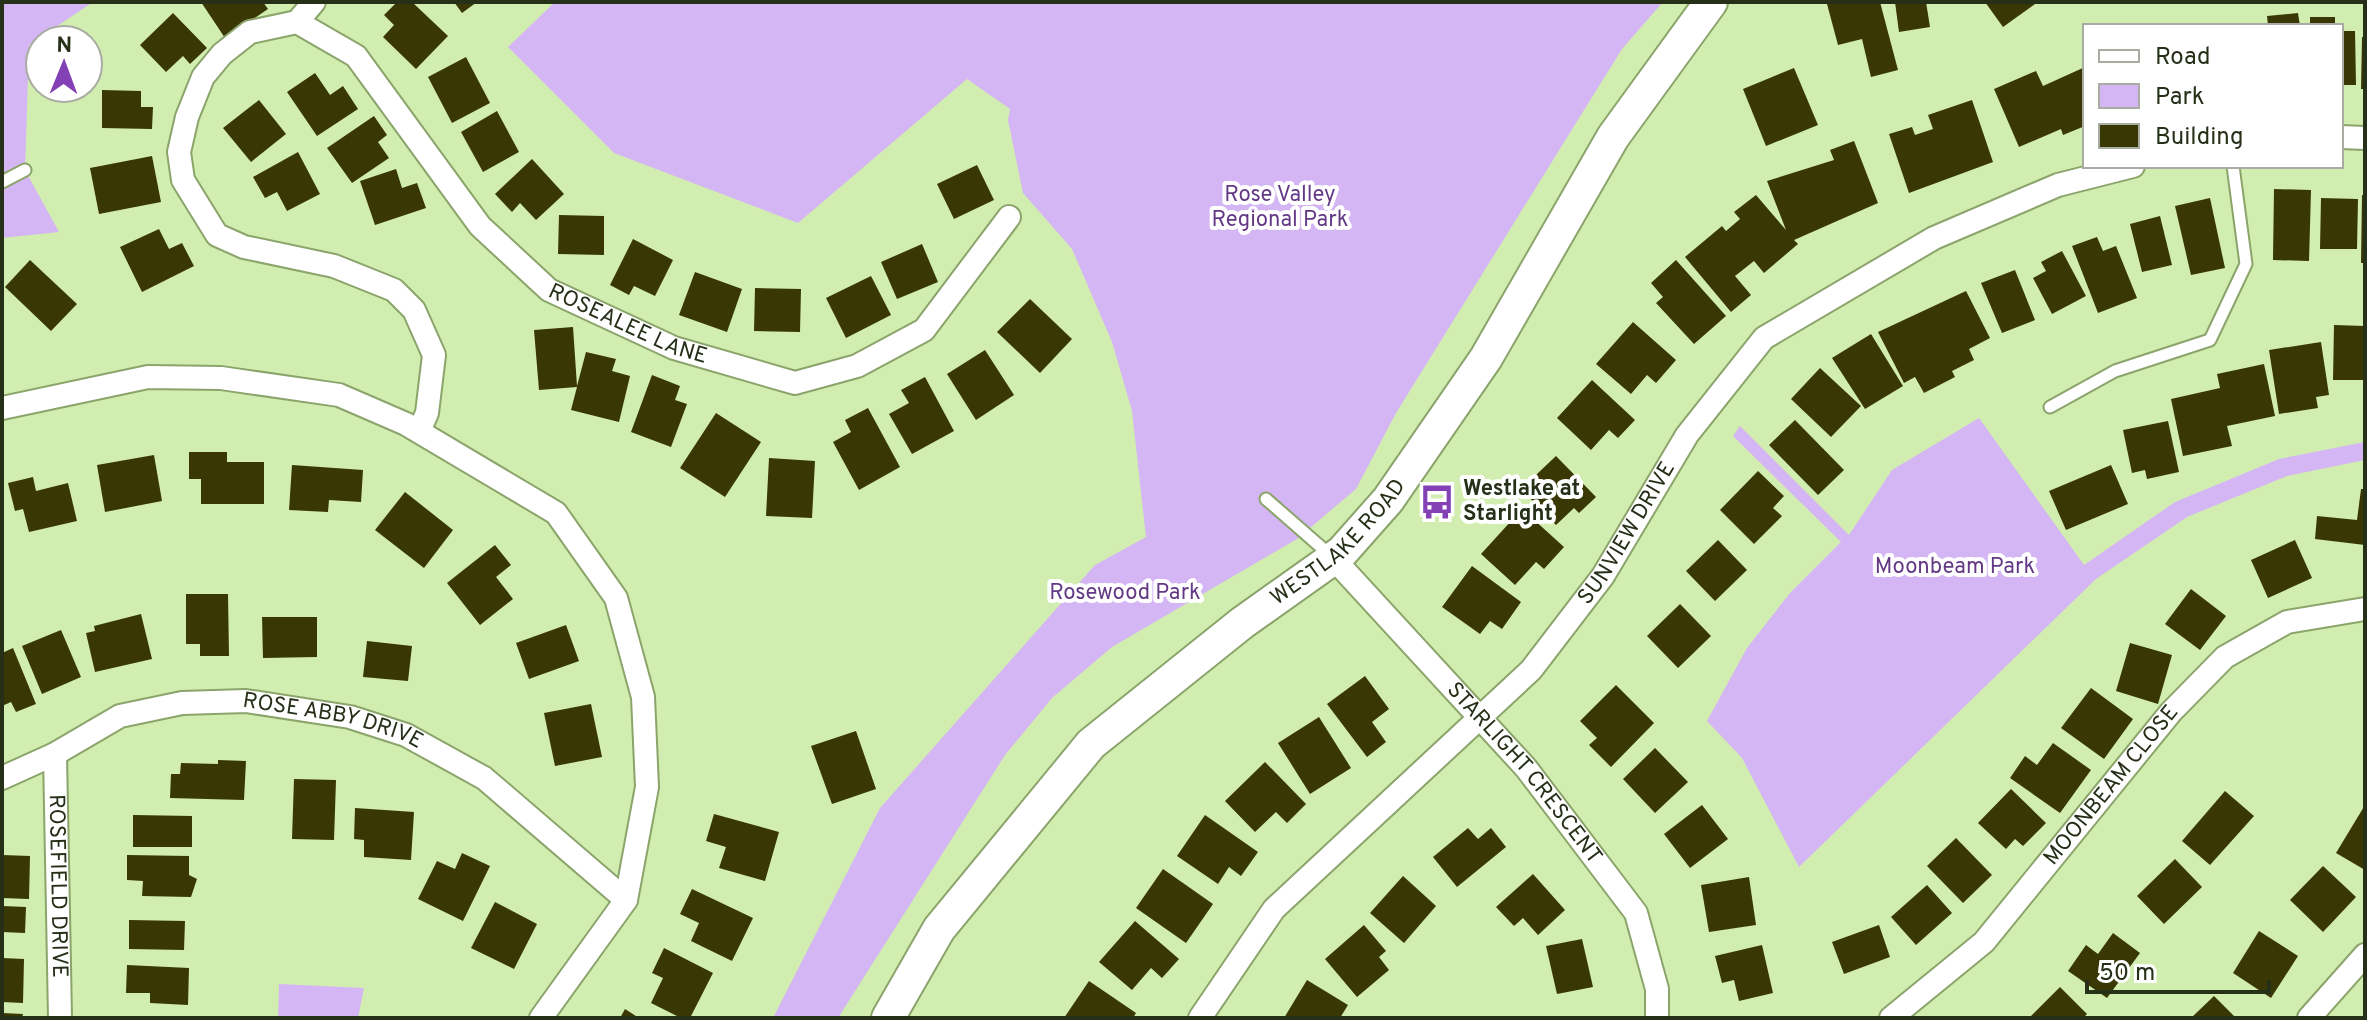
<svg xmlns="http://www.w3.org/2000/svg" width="2367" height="1020" font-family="Overpass,sans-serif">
<rect width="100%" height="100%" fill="#d2edb0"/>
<g fill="#d5b6f4">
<path d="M2,2H93L29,45L25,170L59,232L2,238Z"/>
<path d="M555,2H1663L1622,49L1396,413L1356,489L1297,539L1112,647L1052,698L1005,755L838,1018H773L880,808L1095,565L1146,537L1132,411L1112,342L1072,249L1023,193L1008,120L1010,109L967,79L798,223L614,153L508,47Z"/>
<path d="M1979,418L2084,565L2175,502L2279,459L2365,442V460L2287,476L2187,517L2096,579L1799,867L1742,758L1707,721L1747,648L1790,593L1841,542L1733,436L1740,426L1849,535L1892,470Z"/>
<path d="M279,984L364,988L358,1018H278Z"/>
</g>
<g fill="#393704">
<path d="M201,2H263L268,9L225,38Z"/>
<path d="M397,2H412L448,36L416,69L383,37L394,25L384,15Z"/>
<path d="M454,2H477L462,13Z"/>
<path d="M1833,2H1880L1898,70L1871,77L1862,39L1838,45L1827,4Z"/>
<path d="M1895,2H1926L1930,27L1899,32Z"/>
<path d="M1985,2H2033L2035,4L2003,27Z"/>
<path d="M173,13L207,48L190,64L183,56L166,72L140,45Z"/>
<path d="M2298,13L2300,26H2268L2267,16Z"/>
<rect x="2310" y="17" width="25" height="9"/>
<path d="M2341,31H2355L2356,85H2341Z"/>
<path d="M2362,37H2365V89H2361Z"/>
<path d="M466,57L490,103L452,123L428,77Z"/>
<path d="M2085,67V126L2063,135L2061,129L2019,147L1994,89L2036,71L2043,86Z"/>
<path d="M1794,68L1818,125L1766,146L1743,89Z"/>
<path d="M315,73L330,95L343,86L358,109L317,136L287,92Z"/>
<path d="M102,90L141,91V107H153L152,129L102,128Z"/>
<path d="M259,100L286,134L251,162L223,128Z"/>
<path d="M1972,100L1993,162L1909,193L1889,134L1912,127L1915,135L1933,129L1928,115Z"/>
<path d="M497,111L519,152L483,172L461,132Z"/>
<path d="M374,116L387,135L378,142L389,158L352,183L327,148Z"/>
<path d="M1854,141L1878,203L1794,240L1798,244L1764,273L1754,261L1735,276L1751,295L1731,312L1685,257L1722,226L1726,231L1740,219L1734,212L1756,195L1786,230L1767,181L1834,160L1830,150Z"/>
<path d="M298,152L320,194L287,211L277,192L265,198L253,177Z"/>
<path d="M152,156L161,202L99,214L90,168Z"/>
<path d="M532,159L564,194L536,220L520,203L512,212L495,194Z"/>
<path d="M977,165L994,200L954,219L937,184Z"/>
<path d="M396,169L402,188L417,183L426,208L375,225L360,181Z"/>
<path d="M2274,189L2311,190L2309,261L2273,260Z"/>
<path d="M2362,195H2365V263H2361Z"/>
<path d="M2210,198L2225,268L2191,275L2175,206Z"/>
<path d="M2321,198L2358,199L2357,249H2320Z"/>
<path d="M559,215L604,216V255L558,254Z"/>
<path d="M2160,216L2172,265L2142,272L2130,224Z"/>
<path d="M159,229L169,249L182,243L194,266L142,292L120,247Z"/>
<path d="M2097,237L2103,251L2116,246L2137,298L2098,313L2072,246Z"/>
<path d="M633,239L673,260L655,296L634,286L629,295L610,285Z"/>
<path d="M922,244L938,282L897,299L881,262Z"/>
<path d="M2062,251L2086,296L2052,314L2033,278L2046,271L2041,262Z"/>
<path d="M30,260L77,304L51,331L5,287Z"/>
<path d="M1676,260L1726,316L1694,344L1656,303L1663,297L1651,283Z"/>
<path d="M2015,270L2035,320L2002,333L1981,283Z"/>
<path d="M695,272L742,289L727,332L679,315Z"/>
<path d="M871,276L891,315L846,338L826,298Z"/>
<path d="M755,288L801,289L800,332L754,331Z"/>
<path d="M1966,291L1990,338L1969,349L1974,360L1952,371L1955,377L1924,393L1915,377L1904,383L1878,332Z"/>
<path d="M1030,299L1072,339L1040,373L997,332Z"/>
<path d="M1633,322L1676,360L1656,383L1647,375L1631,394L1596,364Z"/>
<path d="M2334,325L2365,326V380H2333Z"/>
<path d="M573,327L577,386L586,352L616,359L612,371L630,376L619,422L571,410L577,387L539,390L534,330Z"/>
<path d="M1871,334L1903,386L1865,409L1832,358Z"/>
<path d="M2321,342L2329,395L2316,397L2318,408L2279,414L2269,350Z"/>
<path d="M985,350L1014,395L976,420L947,374Z"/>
<path d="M2264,364L2275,416L2227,426L2232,446L2183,456L2171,399L2220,388L2217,374Z"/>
<path d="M1820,368L1861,406L1831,437L1791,399Z"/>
<path d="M652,375L680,386L675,400L687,404L671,447L631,432Z"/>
<path d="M925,377L954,431L912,454L889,414L909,403L901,390Z"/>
<path d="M1592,380L1635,420L1618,438L1609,430L1591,450L1557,418Z"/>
<path d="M868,408L900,467L859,490L833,442L851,432L845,420Z"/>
<path d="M716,413L761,442L725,497L680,468Z"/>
<path d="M1795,420L1844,470L1818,495L1769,445Z"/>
<path d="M2168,421L2179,472L2147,479L2145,470L2132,473L2123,430Z"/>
<path d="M189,452H227V462H264V504H201V479H189Z"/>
<path d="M154,455L162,501L105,512L97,465Z"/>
<path d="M1556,456L1596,497L1579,513L1574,508L1556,525L1521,489Z"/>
<path d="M769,458L815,461L812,518L766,516Z"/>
<path d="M292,465L363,470L361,502L329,500L328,512L289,510Z"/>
<path d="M2111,465L2128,504L2066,530L2049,491Z"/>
<path d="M1758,471L1784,496L1773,508L1782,516L1754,544L1720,510Z"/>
<path d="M33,477L36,491L68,483L77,521L29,532L23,509L15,511L8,483Z"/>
<path d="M2361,489H2365V545L2315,539L2317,516L2357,520Z"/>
<path d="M405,492L453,530L424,568L375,530Z"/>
<path d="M1522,509L1564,547L1544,569L1536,562L1515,585L1481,554Z"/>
<path d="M1718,540L1747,570L1715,601L1686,571Z"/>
<path d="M2295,540L2312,578L2268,598L2251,560Z"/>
<path d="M495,545L511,565L496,577L513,599L480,625L447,583Z"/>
<path d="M1472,566L1521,602L1502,629L1490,621L1480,634L1442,607Z"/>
<path d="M2191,589L2226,616L2200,650L2165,624Z"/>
<path d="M186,594H228L229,656H200V644H186Z"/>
<path d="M1680,604L1711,636L1678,668L1647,636Z"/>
<path d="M141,614L152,659L95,672L86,633L95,631L94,626Z"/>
<path d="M262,617H317V657L263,658Z"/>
<path d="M566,625L579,661L529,679L516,643Z"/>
<path d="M61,630L81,677L42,694L22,646Z"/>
<path d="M367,641L412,646L408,681L363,677Z"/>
<path d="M2130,643L2172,655L2158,704L2116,691Z"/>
<path d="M13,648L36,704L16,712L11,702L2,706V653Z"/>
<path d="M1365,676L1389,709L1372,722L1386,742L1367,757L1327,704Z"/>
<path d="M1616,685L1654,723L1611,767L1589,745L1597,738L1580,721Z"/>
<path d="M2091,688L2133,719L2104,759L2061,728Z"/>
<path d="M591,704L602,757L555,766L544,713Z"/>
<path d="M1319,717L1351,768L1310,794L1278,743Z"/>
<path d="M856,731L876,789L832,804L811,746Z"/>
<path d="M2053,743L2091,770L2060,813L2010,778L2025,756L2037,765Z"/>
<path d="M1655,748L1688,782L1655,813L1623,779Z"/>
<path d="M218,760L246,761L244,800L170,798L171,774H180L181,763L218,764Z"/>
<path d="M1265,762L1306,804L1287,823L1276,812L1255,832L1225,801Z"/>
<path d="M294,779L336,780L334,840L292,839Z"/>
<path d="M2011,789L2046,823L2023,846L2015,839L2006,849L1978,823Z"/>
<path d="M2225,791L2254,816L2210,865L2182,841Z"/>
<path d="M1702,805L1728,839L1690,868L1664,834Z"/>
<path d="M2365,805V870L2336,853Z"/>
<path d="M355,808L414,812L411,860L364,857V840L354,839Z"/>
<path d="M714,814L779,832L765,881L719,868L726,847L706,841Z"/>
<path d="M133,815L192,816V847H133Z"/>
<path d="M1205,815L1258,852L1241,876L1229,867L1218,884L1177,856Z"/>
<path d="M1468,828L1478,839L1491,828L1506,847L1457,887L1433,857Z"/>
<path d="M1956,838L1992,875L1963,903L1927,866Z"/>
<path d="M462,853L490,866L463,921L418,899L437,861L455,869Z"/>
<path d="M2,855L30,856L29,899L2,898Z"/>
<path d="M127,855L189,856V875L197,879L191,897L142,896L143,881L127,880Z"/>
<path d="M2175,859L2202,887L2164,924L2137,896Z"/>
<path d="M2323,866L2356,897L2323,932L2290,900Z"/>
<path d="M1163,869L1213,904L1186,943L1136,908Z"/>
<path d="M1533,874L1565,910L1538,935L1523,918L1514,926L1496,907Z"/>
<path d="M1403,876L1436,906L1404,943L1370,913Z"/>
<path d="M1749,877L1756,925L1709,932L1701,885Z"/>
<path d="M1927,885L1952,913L1916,945L1891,917Z"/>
<path d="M692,889L753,918L732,961L691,941L699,923L680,914Z"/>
<path d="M495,902L537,924L514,969L471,948Z"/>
<path d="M2,906L26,907L25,933L2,932Z"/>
<path d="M129,920L185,921L184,950L129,949Z"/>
<path d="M1135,921L1179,959L1162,978L1151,968L1132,990L1099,962Z"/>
<path d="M1364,925L1386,951L1379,957L1389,970L1357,997L1325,959Z"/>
<path d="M1879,925L1890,957L1844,974L1832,942Z"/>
<path d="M2259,931L2298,956L2271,998L2233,973Z"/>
<path d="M2113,933L2140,953L2107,998L2068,971L2086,945L2098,954Z"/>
<path d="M1582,939L1593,987L1557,994L1546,946Z"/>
<path d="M1762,945L1773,993L1739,1001L1734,980L1722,983L1715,956Z"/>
<path d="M664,948L713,973L690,1018H681L651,1003L663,978L652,973Z"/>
<path d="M2,958L24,959L23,1003L2,1002Z"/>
<path d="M127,965L189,968L188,1005L150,1003V993H126Z"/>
<path d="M1307,980L1348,1005L1340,1018H1284Z"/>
<path d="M1089,981L1136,1013L1133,1018H1064Z"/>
<path d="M2060,987L2087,1014L2083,1018H2029Z"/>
<path d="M2214,996L2236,1018H2191Z"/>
<path d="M625,1009L639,1018H620Z"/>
<path d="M2,1013L23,1014L22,1018H2Z"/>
</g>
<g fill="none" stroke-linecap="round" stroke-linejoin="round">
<g stroke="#8ba46b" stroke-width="15">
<g id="lane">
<path d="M2,182L25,170"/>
<path d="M2050,407L2115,371L2210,340L2246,264L2233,166"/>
<path d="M1266,499L1330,555"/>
</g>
</g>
<g stroke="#8ba46b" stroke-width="26">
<g id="street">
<path d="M297,22L314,2"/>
<path d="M2341,137L2365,138"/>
<path d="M2,408L148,377L221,378L339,395L406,424L556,513L616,598L643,697L647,787L626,900L541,1018"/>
<path id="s1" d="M419,431L427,413L434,355L414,310L394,290L334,266L244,247L217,235L183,180L179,152L187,117L203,77L222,54L250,32L297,22L356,56L480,226L549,290L674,348L795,383L857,366L924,330L1009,217"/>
<path id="s2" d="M1333,558L1526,768L1636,913L1657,989V1018"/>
<path id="s3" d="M55,754L60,1018"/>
<path id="s4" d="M2,778L55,754L120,716L182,703L246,701L350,717L406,735L484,778L626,900"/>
<path id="s5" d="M1200,1018L1274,909L1531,670L1603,576L1687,435L1764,338L1934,238L2058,185L2133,166"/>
<path id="s6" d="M1891,1018L1984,942L2171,712L2225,657L2287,622L2365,609"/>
<path d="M2309,1018L2365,955"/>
</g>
</g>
<g stroke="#8ba46b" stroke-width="36">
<g id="secondary">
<path id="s7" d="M888,1018L939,929L1091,744L1242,623L1342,552L1388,500L1486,358L1613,137L1711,2"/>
</g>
</g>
<use href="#lane" stroke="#fff" stroke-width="11"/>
<use href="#street" stroke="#fff" stroke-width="22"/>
<use href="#secondary" stroke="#fff" stroke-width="32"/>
</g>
<defs>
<g id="bus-bare" transform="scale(2.76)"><path d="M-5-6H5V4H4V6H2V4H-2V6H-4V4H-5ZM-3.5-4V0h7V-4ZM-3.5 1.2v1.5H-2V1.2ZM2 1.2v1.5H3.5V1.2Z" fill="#8341b5" stroke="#fff" stroke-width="2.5" paint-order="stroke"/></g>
</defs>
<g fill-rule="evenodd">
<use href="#bus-bare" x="1437" y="502"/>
</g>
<g text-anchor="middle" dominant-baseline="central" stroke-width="8" stroke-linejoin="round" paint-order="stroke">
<g font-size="22" fill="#633986" stroke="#fff">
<text x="1280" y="195">Rose Valley<tspan x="1280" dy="25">Regional Park</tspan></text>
<text x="1955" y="567">Moonbeam Park</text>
<text x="1125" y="593">Rosewood Park</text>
</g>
<g font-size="22" fill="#262f18" stroke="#fff">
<text stroke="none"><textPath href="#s1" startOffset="1086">ROSEALEE LANE</textPath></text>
<text stroke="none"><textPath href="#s5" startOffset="650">SUNVIEW DRIVE</textPath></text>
<text stroke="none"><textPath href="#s7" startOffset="662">WESTLAKE ROAD</textPath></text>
<text stroke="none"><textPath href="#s4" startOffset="350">ROSE ABBY DRIVE</textPath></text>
<text stroke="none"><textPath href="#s2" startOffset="288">STARLIGHT CRESCENT</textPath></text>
<text stroke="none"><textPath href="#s6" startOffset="322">MOONBEAM CLOSE</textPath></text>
<text stroke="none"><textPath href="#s3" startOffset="132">ROSEFIELD DRIVE</textPath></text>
</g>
<g font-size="22" font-weight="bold" fill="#262f18" stroke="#fff" text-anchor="start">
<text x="1463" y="489">Westlake at<tspan x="1463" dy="25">Starlight</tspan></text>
</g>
</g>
<rect width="2367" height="1020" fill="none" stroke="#262f18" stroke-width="8"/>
<rect x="2083" y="24" width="260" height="144" fill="#ffffff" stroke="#a8aca3" stroke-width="2"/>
<rect x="2099" y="50" width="40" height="12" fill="#ffffff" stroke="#a8aca3" stroke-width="2"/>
<text x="2155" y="64" font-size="24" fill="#262f18">Road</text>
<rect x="2099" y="84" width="40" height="24" fill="#d5b6f4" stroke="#a8aca3" stroke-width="2"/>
<text x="2155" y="104" font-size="24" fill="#262f18">Park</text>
<rect x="2099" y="124" width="40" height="24" fill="#393704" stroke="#a8aca3" stroke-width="2"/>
<text x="2155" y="144" font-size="24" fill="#262f18">Building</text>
<g transform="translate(64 64) rotate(1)"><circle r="38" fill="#ffffff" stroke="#a8aca3" stroke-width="2"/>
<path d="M0-6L14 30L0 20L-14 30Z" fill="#8341b5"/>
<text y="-12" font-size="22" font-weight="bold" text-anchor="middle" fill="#262f18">N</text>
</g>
<path d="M2087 980v12h182v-12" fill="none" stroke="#262f18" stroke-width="4"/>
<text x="2099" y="980" font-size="24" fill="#262f18" stroke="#ffffff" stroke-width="6" paint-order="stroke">50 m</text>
</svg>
